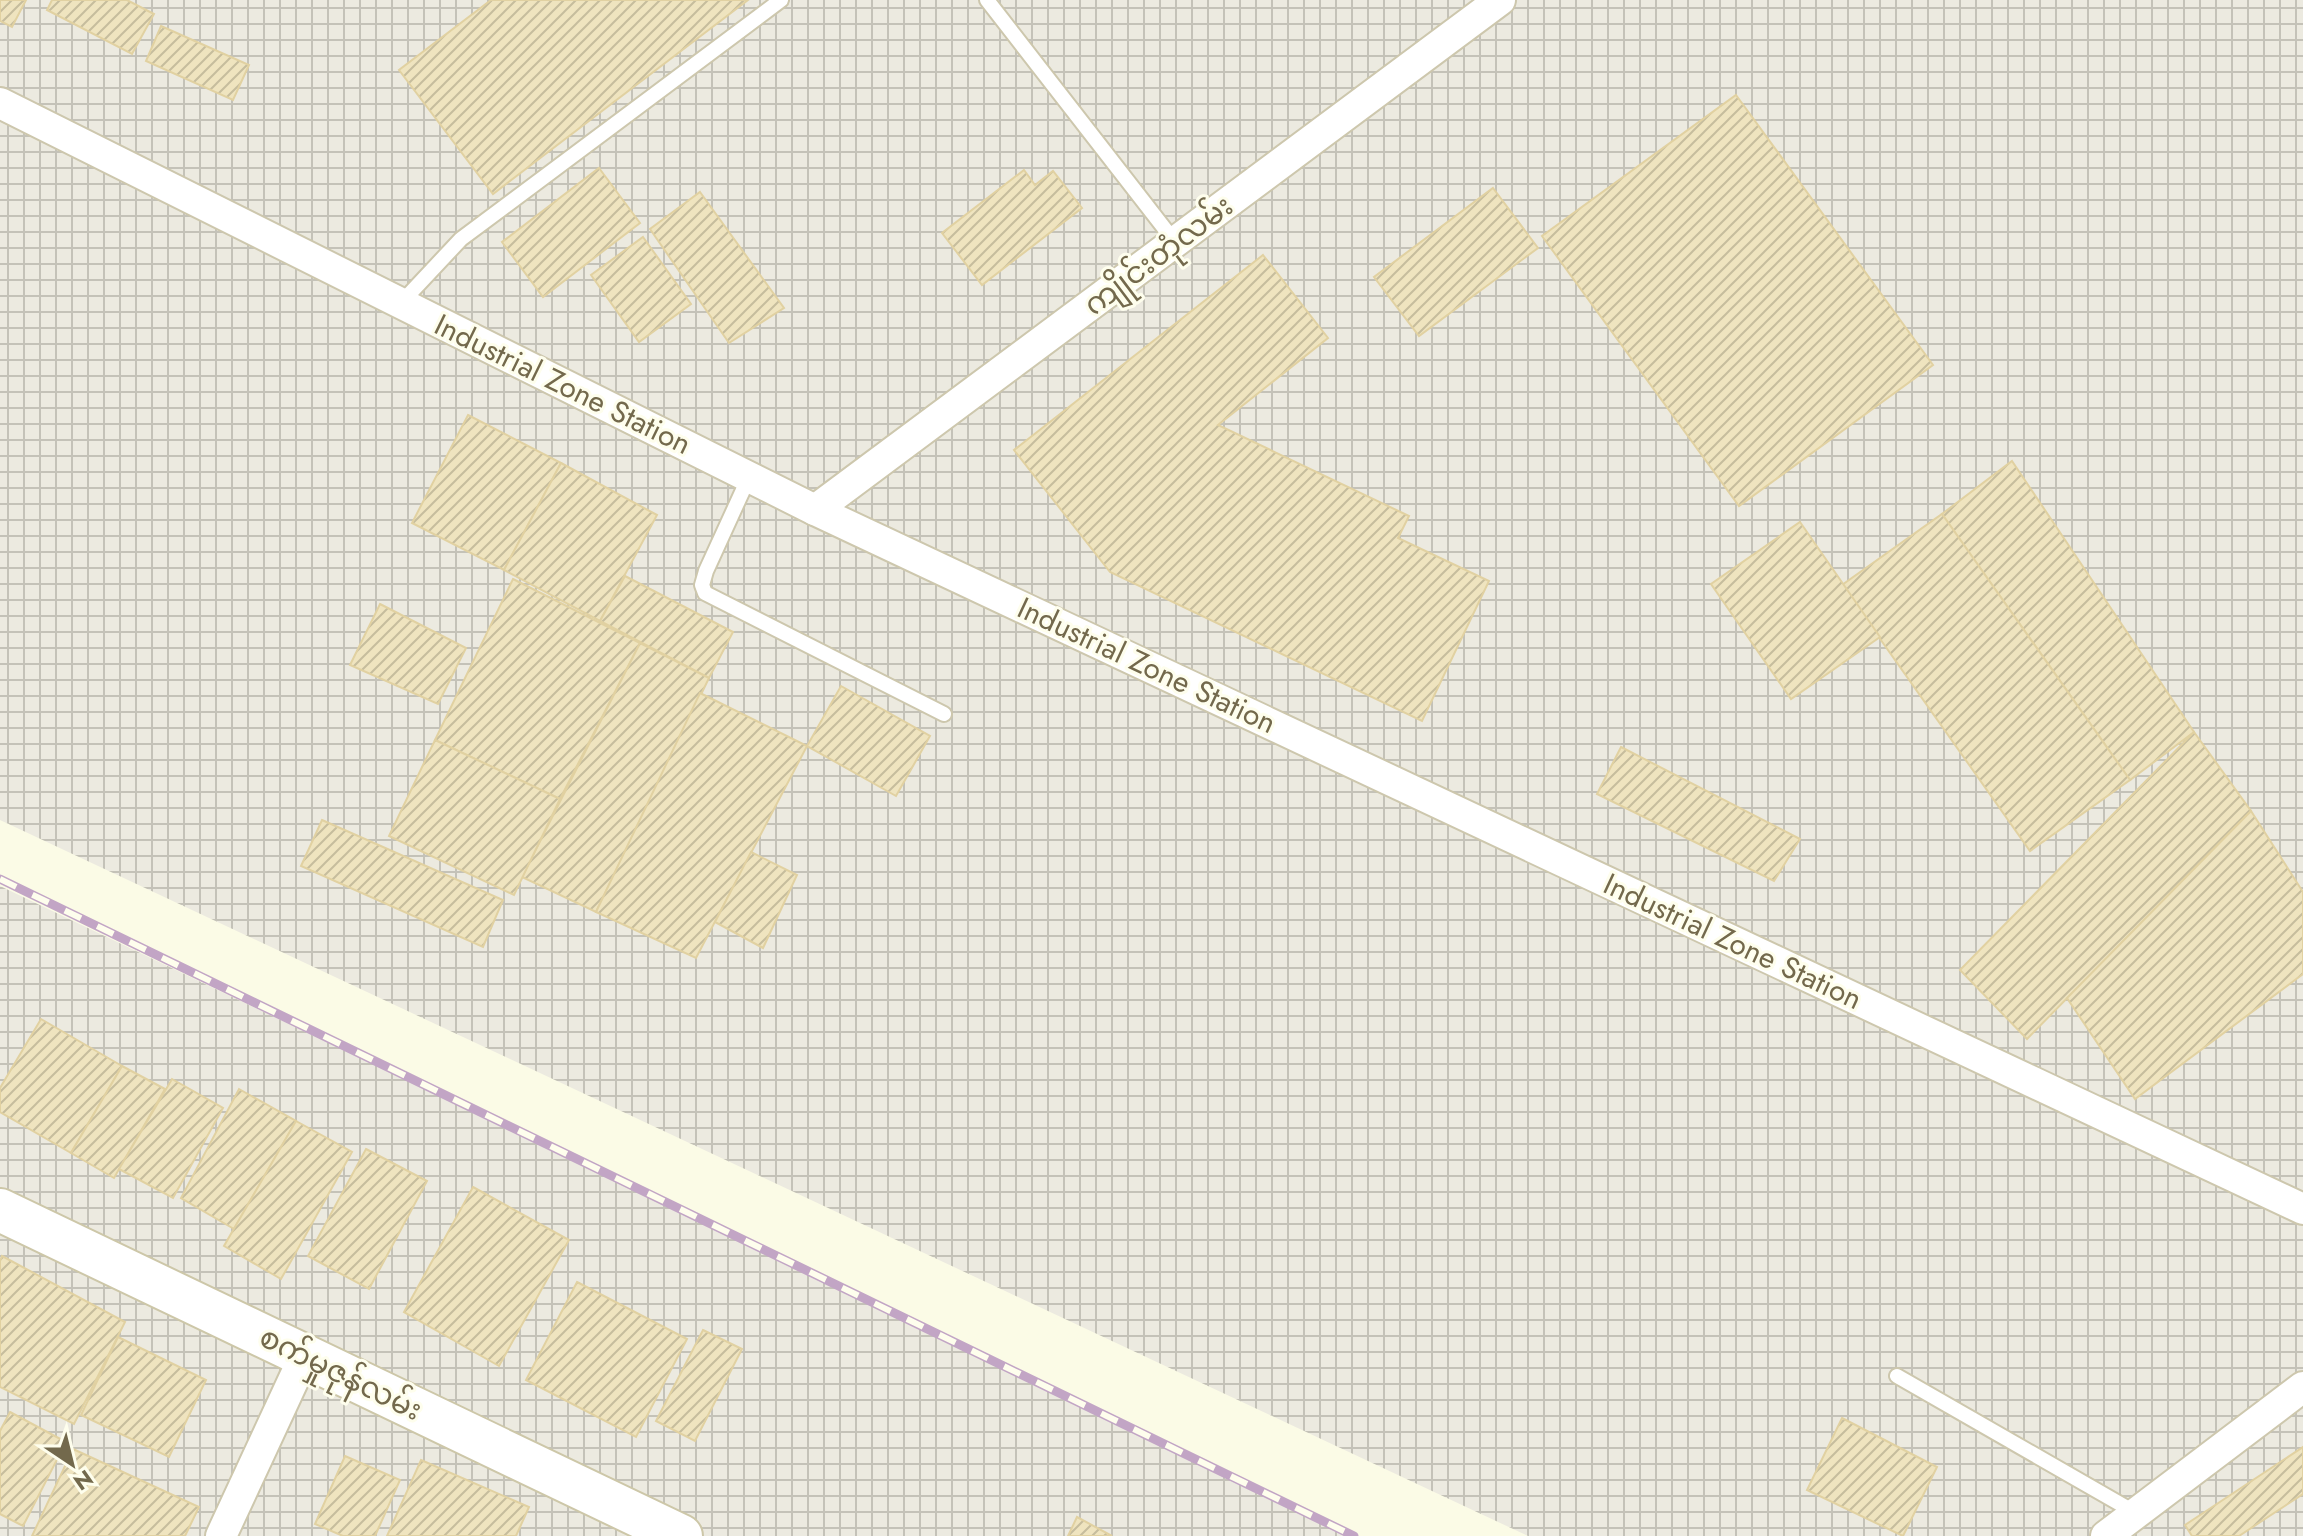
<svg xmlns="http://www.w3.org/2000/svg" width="2303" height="1536" font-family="Jost,'Noto Sans Myanmar',sans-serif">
<defs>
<pattern id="industrial-grid" width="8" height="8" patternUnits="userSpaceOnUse" patternTransform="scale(2)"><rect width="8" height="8" fill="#eceae0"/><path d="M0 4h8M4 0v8" fill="none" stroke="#c4c2b8"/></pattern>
<pattern id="building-hatch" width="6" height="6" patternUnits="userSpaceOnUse" patternTransform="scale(2)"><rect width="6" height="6" fill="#efe4bf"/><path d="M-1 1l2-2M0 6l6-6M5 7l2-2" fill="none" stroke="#c6bd9d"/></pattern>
</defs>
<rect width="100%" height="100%" fill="#fbfbe6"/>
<g fill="url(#industrial-grid)">
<path d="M0,0H2303V1536H1528L0,820Z"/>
<path d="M0,886L953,1341L1356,1536H0Z"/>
</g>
<g fill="url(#building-hatch)" stroke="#e1d1a1" stroke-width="2">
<path d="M0,0H26L12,27L0,21Z"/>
<path d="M52,0H127L154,14L132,54L47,10Z"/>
<path d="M491,0H748L493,194L399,70Z"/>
<path d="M161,26L249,65L233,100L146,61Z"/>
<path d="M1736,95L1933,365L1739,506L1542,236Z"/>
<path d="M599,168L640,223L543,297L502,242Z"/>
<path d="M1024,170L1035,185L1053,171L1082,208L982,285L942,233Z"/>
<path d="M1493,188L1538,248L1419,336L1374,277Z"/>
<path d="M700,192L784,308L729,343L650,229Z"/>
<path d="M643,237L691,304L639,342L591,275Z"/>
<path d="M1263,255L1328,338L1218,425L1409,516L1398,538L1489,581L1422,721L1110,572L1014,450Z"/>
<path d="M468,415L561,463L504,570L412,523Z"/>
<path d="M2012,461L2194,732L2130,780L1942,514Z"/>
<path d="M561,463L657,515L600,621L504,570Z"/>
<path d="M1942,514L2130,780L2030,851L1842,585Z"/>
<path d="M1800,522L1880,637L1791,699L1711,584Z"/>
<path d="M625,576L733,632L709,678L600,621Z"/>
<path d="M513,579L640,643L560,799L435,740Z"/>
<path d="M380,604L466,648L438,704L350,665Z"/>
<path d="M640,643L709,678L596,912L522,877Z"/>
<path d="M841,686L930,736L896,796L807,746Z"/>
<path d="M700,693L807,746L696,958L596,912Z"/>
<path d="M2194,732L2251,811L2027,1039L1960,970Z"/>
<path d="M435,740L560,799L514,895L389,836Z"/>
<path d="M1621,747L1800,839L1774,881L1597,794Z"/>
<path d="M2251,811L2303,892V974L2135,1099L2067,998Z"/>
<path d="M322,820L503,900L483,947L301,866Z"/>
<path d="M751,852L797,875L763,948L715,922Z"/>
<path d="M41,1019L122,1066L71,1153L0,1112V1088Z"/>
<path d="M122,1066L165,1089L114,1178L71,1153Z"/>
<path d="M172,1079L223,1108L173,1198L119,1169Z"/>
<path d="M239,1089L296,1121L234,1229L181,1198Z"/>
<path d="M296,1121L352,1152L281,1279L224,1246Z"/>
<path d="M366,1149L427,1181L369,1289L308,1256Z"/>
<path d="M473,1187L569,1240L499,1366L404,1312Z"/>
<path d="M2,1256L125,1322L74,1424L0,1387V1261Z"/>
<path d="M577,1282L687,1339L636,1437L526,1380Z"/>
<path d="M703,1330L742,1349L695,1441L656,1421Z"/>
<path d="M118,1337L206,1380L169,1457L81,1415Z"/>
<path d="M10,1412L66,1442L23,1526L0,1514V1431Z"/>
<path d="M1842,1418L1937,1467L1903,1536L1807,1490Z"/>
<path d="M2303,1447V1494L2239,1536H2192L2185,1525Z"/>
<path d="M73,1449L199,1507L185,1536H32Z"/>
<path d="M345,1456L400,1480L375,1536H343L315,1524Z"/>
<path d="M421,1460L529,1507L516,1536H387Z"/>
<path d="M1077,1517L1112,1536H1068Z"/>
</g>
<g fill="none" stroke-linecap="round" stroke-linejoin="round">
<g stroke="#cdc7ad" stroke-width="18">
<g id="lane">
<path d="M987,0L1175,242"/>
<path d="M401,303L461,239L781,0"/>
<path d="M749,477L706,571L702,585L705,593L944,714"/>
<path d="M1897,1376L2136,1513"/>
</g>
</g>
<g stroke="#cdc7ad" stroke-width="34">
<g id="street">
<path d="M0,103L815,510L2303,1209"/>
<path d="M815,510L1500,0"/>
<path d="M221,1536L305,1355"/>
<path d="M2106,1536L2303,1387"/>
</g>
</g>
<g stroke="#cdc7a8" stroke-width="46">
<path id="secondary" d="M0,1210L681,1536"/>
</g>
<use href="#lane" stroke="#fff" stroke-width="14"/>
<use href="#street" stroke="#fff" stroke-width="30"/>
<use href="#secondary" stroke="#fff" stroke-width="42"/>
<g stroke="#c2a5c5" stroke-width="9">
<path id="rail" d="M0,879L1354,1536"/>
</g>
<use href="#rail" stroke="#fefeed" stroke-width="6" stroke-dasharray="18" stroke-linecap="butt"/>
</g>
<g text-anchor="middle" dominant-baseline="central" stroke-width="6" stroke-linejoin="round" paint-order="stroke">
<g font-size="30" fill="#73694c" stroke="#fefeed">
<text transform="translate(1158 255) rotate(-37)">ကျိုင်းတုံလမ်း</text>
<text transform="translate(563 384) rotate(26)">Industrial Zone Station</text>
<text transform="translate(1147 665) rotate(25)">Industrial Zone Station</text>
<text transform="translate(1733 941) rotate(25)">Industrial Zone Station</text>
<text transform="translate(341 1373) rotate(26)">စက်မှုဇုန်လမ်း</text>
</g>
</g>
<g transform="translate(72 1464) rotate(145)" stroke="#fefeed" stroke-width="6" paint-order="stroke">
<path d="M0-6L14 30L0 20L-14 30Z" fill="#73694c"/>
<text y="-12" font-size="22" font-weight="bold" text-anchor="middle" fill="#73694c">N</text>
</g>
</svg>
